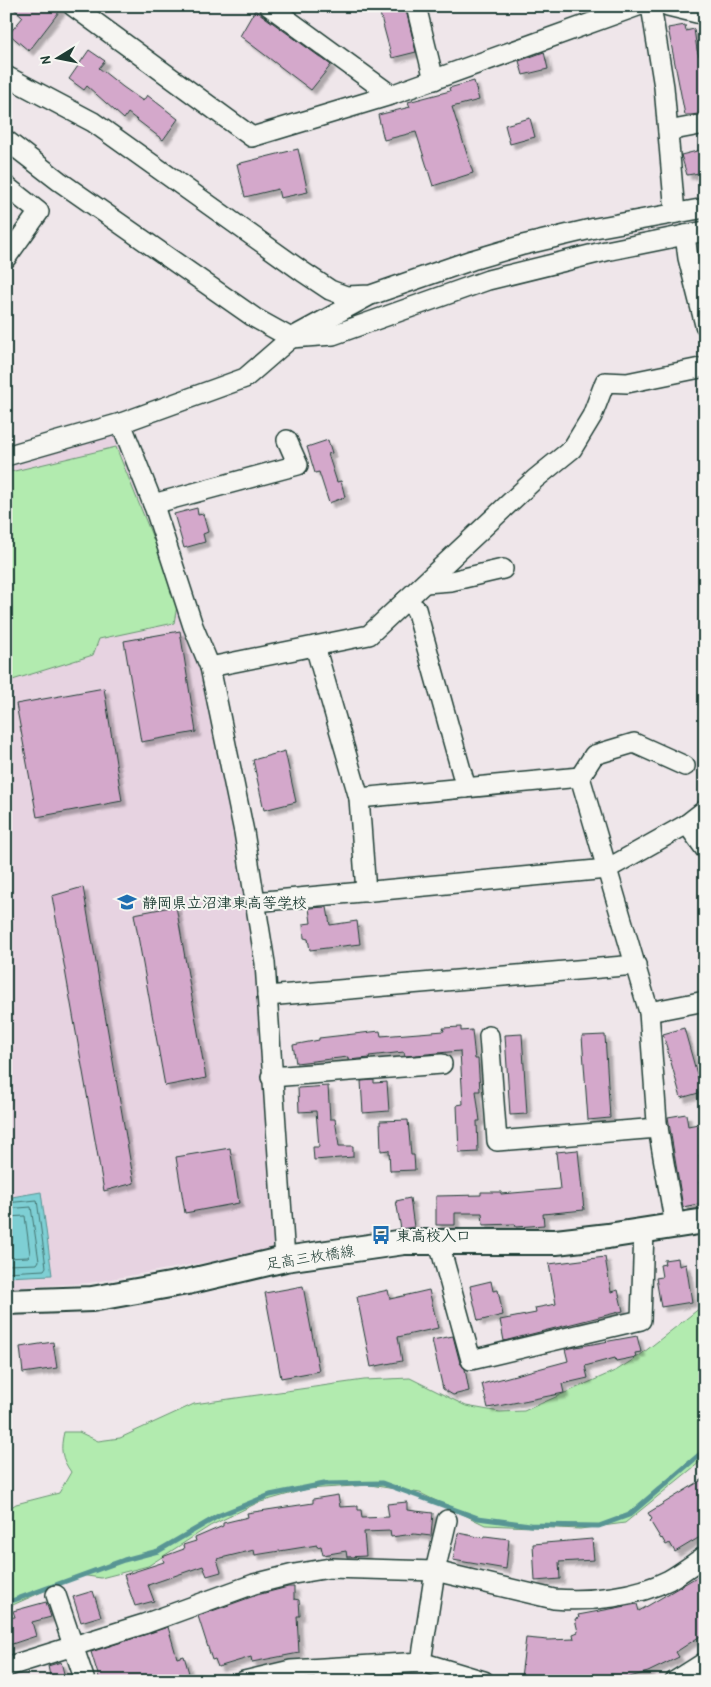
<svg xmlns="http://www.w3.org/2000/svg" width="711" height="1687" font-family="'Patrick Hand','Klee One',sans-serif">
<defs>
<filter id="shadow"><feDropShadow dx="4.5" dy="4.5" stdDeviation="1" flood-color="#0004"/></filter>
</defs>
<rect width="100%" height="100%" fill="#efe6ea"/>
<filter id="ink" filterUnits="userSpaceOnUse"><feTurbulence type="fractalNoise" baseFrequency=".02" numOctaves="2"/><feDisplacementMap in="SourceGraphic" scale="10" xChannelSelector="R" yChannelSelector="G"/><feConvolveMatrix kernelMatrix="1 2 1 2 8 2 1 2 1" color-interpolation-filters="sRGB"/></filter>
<g filter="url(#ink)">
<path fill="#e7d3e1" d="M115,434L200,668L237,839L257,965L275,1250L89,1283L6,1288V468Z"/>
<g fill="#b2ebaf" stroke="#689472">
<path d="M116,447L178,600L174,623L99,639L93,655L6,682V473Z"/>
<path d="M705,1304V1458L625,1523L580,1529L485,1525L420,1493L370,1485L307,1489L257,1503L210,1526L148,1566L101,1578L80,1575L6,1608V1510L16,1504L59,1493L71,1472C61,1458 60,1449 64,1432H79L98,1441L120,1438L194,1404L364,1380L410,1378L466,1406L500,1412L524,1411L617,1370L639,1356Z"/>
</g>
<path fill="#7ecfd4" stroke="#589594" d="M41,1192L52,1275L6,1277V1198Z"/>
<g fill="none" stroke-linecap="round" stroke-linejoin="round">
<g stroke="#457774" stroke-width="1">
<path d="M6,1203L37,1200L46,1267L44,1270L6,1272"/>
<path d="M6,1209L31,1207L39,1261L37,1264L6,1265"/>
<path d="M6,1217L25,1216L30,1254L28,1257L6,1258"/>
</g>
<path stroke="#589594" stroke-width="5" d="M6,1603L124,1560L158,1551L220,1515L270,1495L324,1484L382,1483L478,1518L530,1525L599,1526L629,1515L705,1450"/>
</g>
<g fill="#d4a8cb" stroke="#1f3d34" filter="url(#shadow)">
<path d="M11,6H62V8L29,51L9,34L23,17Z"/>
<path d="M378,6H405L416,52L392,58Z"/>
<path d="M255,10L331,65L311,90L240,36Z"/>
<path d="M685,25L686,31L694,29L697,50L699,56H704L705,65V113L691,115H685L668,28Z"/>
<path d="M89,50L105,61L99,68L123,87L143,101L147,95L178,119L163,140L128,113L124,119L87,86L84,90L69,79Z"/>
<path d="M544,52L548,69L523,75L519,61Z"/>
<path d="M474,81L479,100L452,107L473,173L433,186L416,132L384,140L378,115L410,107L408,102L450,91L449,88Z"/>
<path d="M530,118L535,137L510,144L505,125Z"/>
<path d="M298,149L308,192L280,198L278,189L245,197L237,164Z"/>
<path d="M705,149V172L687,175L681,155Z"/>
<path d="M328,440L332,453L328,454L337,482L341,481L345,497L329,503L319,472L315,473L307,447Z"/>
<path d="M197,508L198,515L203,514L208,532L203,534L205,542L184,548L174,514Z"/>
<path d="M180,631L196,732L141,742L124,641Z"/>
<path d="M104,688L122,801L37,817L16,704Z"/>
<path d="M285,751L296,802L264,810L253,760Z"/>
<path d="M83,887L134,1183L104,1191L52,896Z"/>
<path d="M176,906L206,1078L165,1086L134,914Z"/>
<path d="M327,907L330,925L357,921L360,944L310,950L308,939L304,938L303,924L311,923L309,908Z"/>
<path d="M461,1027V1031L472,1030L475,1059H478L480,1091H476L480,1121H477L478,1152L459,1153L457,1105L463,1104L460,1051L405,1056L404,1052L369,1056L370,1058L348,1060V1057L296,1063L293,1045L319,1040V1038L380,1031L381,1036L444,1031L443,1028Z"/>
<path d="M684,1028L702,1092L681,1098L663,1034Z"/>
<path d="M522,1034L527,1114L510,1115L505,1035Z"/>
<path d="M605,1035L610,1118L588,1120L582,1036Z"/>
<path d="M374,1080V1083L387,1082L389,1111L363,1113L361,1081Z"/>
<path d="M328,1086L330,1119H335L339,1146H353V1157L314,1160L313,1147H319L316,1111L299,1112L298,1088Z"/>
<path d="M686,1114L688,1126L703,1123L705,1154L699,1155L703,1182H699L703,1203L683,1207L668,1117Z"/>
<path d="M408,1120L411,1155H414L415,1170L390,1171L389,1150L381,1151L380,1121Z"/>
<path d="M230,1148L239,1203L185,1213L176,1157Z"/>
<path d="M578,1150L584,1210L543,1214L544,1225L516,1227L515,1224L483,1225L482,1213H455V1225H436V1196L481,1195V1192H501V1194L560,1189L556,1152Z"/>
<path d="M410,1198L414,1227L401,1229L396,1201Z"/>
<path d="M605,1257L611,1292L618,1290L623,1311L504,1341L500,1320L536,1313L535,1308L556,1304L549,1264Z"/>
<path d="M678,1258L679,1266L686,1264L692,1302L661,1307L656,1278L662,1277L660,1265L665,1264L664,1260Z"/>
<path d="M491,1281L493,1291L498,1290L503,1315L478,1321L470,1286Z"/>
<path d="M303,1286L319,1371L281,1378L265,1293Z"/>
<path d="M388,1290L390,1299L429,1290L438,1328L398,1337L402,1361L371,1367L357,1297Z"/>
<path d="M453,1336L460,1363L465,1369L469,1391L453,1395L443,1389L432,1340Z"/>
<path d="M637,1336L641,1352L635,1353L636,1357L616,1361L615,1358L585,1366L588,1378L562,1384L564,1393L488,1408L482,1384L568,1361L565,1349Z"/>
<path d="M53,1342L57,1368L23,1373L20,1347Z"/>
<path d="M705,1478V1534L675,1552L670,1543L666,1545L662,1538L661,1539L650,1521L652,1519L648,1513Z"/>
<path d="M338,1495L340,1507L358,1506V1510H361L362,1518L389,1517L387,1504L407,1502V1510L433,1513L431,1536L414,1534L391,1537L390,1531L364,1532L366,1556L347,1557L346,1551L323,1555L321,1546L317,1547V1545L255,1555L254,1550L217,1559L221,1572L207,1576L203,1566L148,1585L154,1601L135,1606L124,1575L164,1562L162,1557L184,1549L183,1545L196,1541L195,1538L223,1526V1523L248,1517L247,1513L313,1503V1499Z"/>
<path d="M458,1533L484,1538L485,1536L509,1539L506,1569L453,1560Z"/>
<path d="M592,1539L594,1560L559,1562L560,1579L535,1581L533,1544Z"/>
<path d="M705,1572V1633L676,1652L679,1657L648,1672L622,1679L548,1681L521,1677L526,1638L548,1640L574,1639L573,1634L578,1632L575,1619L579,1618L578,1615L637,1604L639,1611Z"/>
<path d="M288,1587H294V1599L299,1600L300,1616H297L299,1653L252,1662L251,1657L218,1667L215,1659L212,1660L198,1616L257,1595Z"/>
<path d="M93,1591L101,1616L81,1622L73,1597Z"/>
<path d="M46,1602L51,1617L32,1622L36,1636L6,1646V1618L15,1617L13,1611Z"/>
<path d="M168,1627L177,1658L184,1656L189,1673L183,1675L185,1681H100L91,1652Z"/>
<path d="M61,1662L66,1681H51L48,1666Z"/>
</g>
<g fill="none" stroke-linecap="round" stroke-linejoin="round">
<g stroke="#1f3d34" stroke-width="22">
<g id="minor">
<path d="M73,6L252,137L391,95L638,6"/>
<path d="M269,6L391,95"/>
<path d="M416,6L434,80"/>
<path d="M651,6L664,87L675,213"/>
<path d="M668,6L705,15"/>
<path d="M6,76L93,122L303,272L330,290L346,296L371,295L472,260L523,245L595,228L705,208"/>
<path d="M668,131L705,124"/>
<path d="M6,140L59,181L255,318L291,338L333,335L488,280L606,251L705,231"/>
<path d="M6,186L39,212L6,258"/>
<path d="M685,235L688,258L705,325"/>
<path d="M121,423L155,509L193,626L210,667L244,832L265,963L285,1259"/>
<path d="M6,456L121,423L245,378L291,338L367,297"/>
<path d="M153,504L298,465L287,440"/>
<path d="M425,583L451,581L503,569"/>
<path d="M405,601L416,609L466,788"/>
<path d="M315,646L359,798L366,892"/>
<path d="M210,667L369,635L535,479L572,449L592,416L605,382L627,383L705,367"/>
<path d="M580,777L594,755L634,743L685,766"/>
<path d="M359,798L580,777L649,1012L657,1122L675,1226"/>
<path d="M687,824L705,810"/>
<path d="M255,902L607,869L687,824L705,849"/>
<path d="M267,996L636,965"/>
<path d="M649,1012L705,1001"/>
<path d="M489,1036L497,1141L658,1128"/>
<path d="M271,1077L442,1064"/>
<path d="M439,1243L471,1360L641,1320L644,1231"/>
<path d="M56,1595L85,1681"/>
<path d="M421,1662L435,1571L447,1520"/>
<path d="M6,1667L144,1624L254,1584L294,1574L330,1568L435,1571L554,1599C590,1602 636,1597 669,1580C681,1573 693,1564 705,1556"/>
<path d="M244,1681L291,1670L421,1662L484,1681"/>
<path d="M675,1681L705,1662"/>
</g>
</g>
<g stroke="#1f3d34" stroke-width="28">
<path id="major" d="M6,1302L92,1299L187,1282L285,1259L404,1242H556L608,1236L705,1221"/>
</g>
<use href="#minor" stroke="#f6f6f2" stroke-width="19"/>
<use href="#major" stroke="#f6f6f2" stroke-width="24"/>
</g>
</g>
<defs>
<g id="school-bare" transform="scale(1.5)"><path d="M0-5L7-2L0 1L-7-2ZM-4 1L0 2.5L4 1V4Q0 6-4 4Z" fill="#1f6fb2" stroke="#f6f6f2" stroke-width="2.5" paint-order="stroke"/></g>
<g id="bus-bare" transform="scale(1.5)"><path d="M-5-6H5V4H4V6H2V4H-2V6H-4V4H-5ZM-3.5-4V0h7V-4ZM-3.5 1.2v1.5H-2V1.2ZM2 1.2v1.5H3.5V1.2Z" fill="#1f6fb2" stroke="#f6f6f2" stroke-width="2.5" paint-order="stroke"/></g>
</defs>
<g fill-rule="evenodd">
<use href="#school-bare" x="127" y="902"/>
<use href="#bus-bare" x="381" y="1235"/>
</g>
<g text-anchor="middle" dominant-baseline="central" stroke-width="4" stroke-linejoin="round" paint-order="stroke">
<g font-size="15" font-weight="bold" fill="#1f3d34" stroke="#f6f6f2" text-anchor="start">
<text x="142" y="902">静岡県立沼津東高等学校</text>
<text x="396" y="1235">東高校入口</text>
</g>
<g font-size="15" fill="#1f3d34" stroke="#f6f6f2">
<text transform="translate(310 1257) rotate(-9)">足高三枚橋線</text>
</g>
</g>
<rect width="711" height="1687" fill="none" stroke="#f6f6f2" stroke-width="25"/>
<rect x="12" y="12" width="686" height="1662" fill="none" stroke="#1f3d34" stroke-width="2" filter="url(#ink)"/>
<g transform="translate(58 58) rotate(260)" stroke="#f6f6f2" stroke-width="4" paint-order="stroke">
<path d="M0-4L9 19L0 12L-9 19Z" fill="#1f3d34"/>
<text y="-8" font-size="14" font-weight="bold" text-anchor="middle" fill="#1f3d34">N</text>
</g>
</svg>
